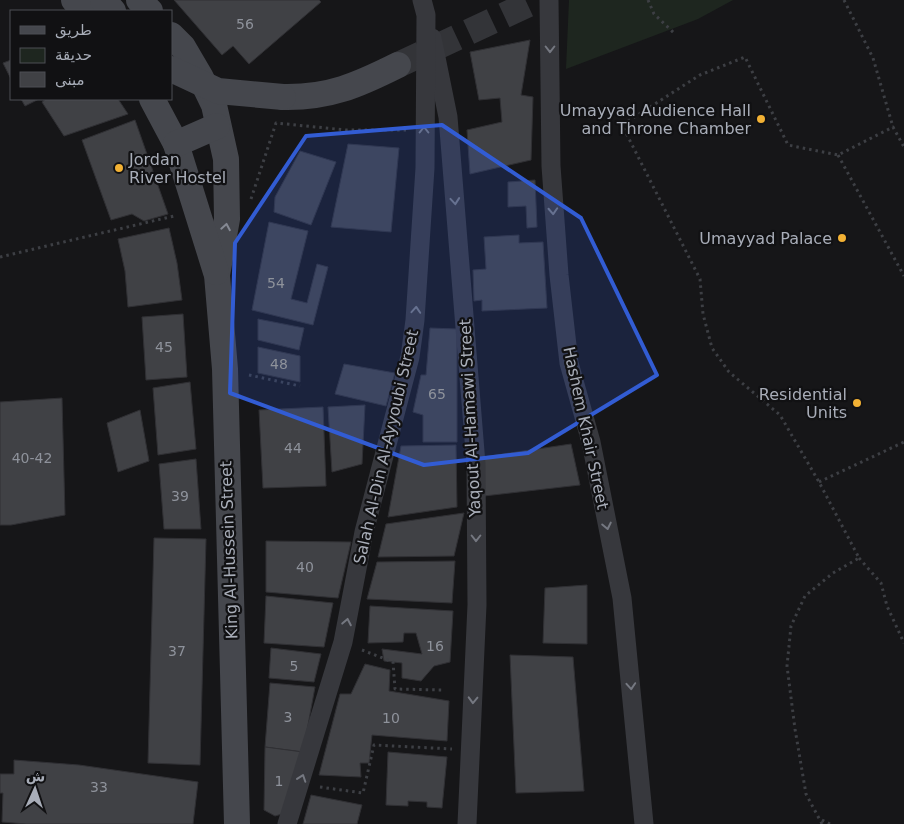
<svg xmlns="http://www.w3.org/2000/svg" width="904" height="824" font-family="'DejaVu Sans','Noto Sans Arabic',sans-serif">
<rect width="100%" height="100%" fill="#161618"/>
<path fill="#1e261f" d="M569,0H733L698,19L566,69Z"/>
<g fill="#404145" stroke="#303034">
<path d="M174,0H319L321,2L249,64L233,46L222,55Z"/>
<path d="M530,40L521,95L533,97L531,160L470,174L467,130L502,122L500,98L479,100L470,52Z"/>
<path d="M11,60V79L3,63Z"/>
<path d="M21,99H39L25,106Z"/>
<path d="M46,99H118L128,114L64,136L42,102Z"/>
<path d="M135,120L168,214L144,221L132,214L111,220L82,140Z"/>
<path d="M348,144L399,148L391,232L331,227Z"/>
<path d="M300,151L336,162L311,225L274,212L275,197Z"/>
<path d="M535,180L537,227L527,228L526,206L508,207V182Z"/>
<path d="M269,222L308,231L291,299L307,303L317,264L328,267L313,325L252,310Z"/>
<path d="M169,228L177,263L182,300L128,307L125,271L118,239Z"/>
<path d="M519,235V243L543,242L547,308L482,311V300L474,301L473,270L486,269L484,237Z"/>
<path d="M183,314L187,377L146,380L142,317Z"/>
<path d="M258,319L304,328L299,350L258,340Z"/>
<path d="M430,328L457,329V442H423V415L413,412L421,375H426Z"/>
<path d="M258,347L300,356V382L258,373Z"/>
<path d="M344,364L395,373L386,406L335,394Z"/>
<path d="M190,382L196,449L158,455L153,388Z"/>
<path d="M62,398L65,515L11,525H0V402Z"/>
<path d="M365,405L362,464L332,472L328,407Z"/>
<path d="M323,407L326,486L263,488L259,410Z"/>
<path d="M140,410L149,461L118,472L107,423Z"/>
<path d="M571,444L580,485L484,496L483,457Z"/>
<path d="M456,445L457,507L388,517L401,446Z"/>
<path d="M196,459L201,529H164L159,464Z"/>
<path d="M464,513L454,556L378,557L386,524Z"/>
<path d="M154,538L206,539L200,765L148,763Z"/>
<path d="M266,541L351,542L338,598L266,592Z"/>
<path d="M455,561L452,603L367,599L377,562Z"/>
<path d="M587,585V644L543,643L545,588Z"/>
<path d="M266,596L333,603L324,647L264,643Z"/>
<path d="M370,606L453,611L450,662L434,666L421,681L402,678V663L384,661L382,649L422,654L416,633H404L403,642L368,643Z"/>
<path d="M271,648L321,654L314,682L269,678Z"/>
<path d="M510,655L573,657L584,791L516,793Z"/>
<path d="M365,664L390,670L389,691L449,701L447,741L372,735L369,763H360L361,777L319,775L340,694H351Z"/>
<path d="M270,683L315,687L303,752L265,747Z"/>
<path d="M265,747L303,752L282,814L275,816L264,810Z"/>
<path d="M388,752L447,757L442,808L427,807V802L408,801V806L386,805Z"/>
<path d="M14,760L79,765L198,782L193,824H26L2,822L3,793H0V774H14Z"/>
<path d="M311,795L362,805L357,824H303Z"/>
</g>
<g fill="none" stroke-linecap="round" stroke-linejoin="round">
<path stroke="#333438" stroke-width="26" stroke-dasharray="26 13" stroke-linecap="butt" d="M398,65L537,0"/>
<g stroke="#3d3f44" stroke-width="3" stroke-dasharray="2.5 4" stroke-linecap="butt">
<path d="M648,0L654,14L674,33"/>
<path d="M844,0L873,58L893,127"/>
<path d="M838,155L904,276"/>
<path d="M251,199L276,123L346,130H406"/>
<path d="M0,257L174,216"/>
<path d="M249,375L300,386"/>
<path d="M819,482L904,442"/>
<path d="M859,558L881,583L887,606L904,643"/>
<path d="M362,650L393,662L395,689L443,690"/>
<path d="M320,787L363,793L374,745L452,749"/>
<path d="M822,820L830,824"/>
<path d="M822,824L806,794L795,729L787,666L791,626L805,596L833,573L859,558L819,482L780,415L729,372L712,348L703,314L700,279L622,125L700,75L745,57L788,145L838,155L893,127L904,147"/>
</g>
<g stroke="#37383d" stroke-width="19">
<path d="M549,0L551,166L559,275L569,363L591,442L622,598L644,824"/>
<path d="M432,38L448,117L476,464L477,605L467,824"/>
<path d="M287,824L343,642L364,532L410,357L415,320L425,168L426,15L422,0"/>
</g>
<g stroke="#45474d" stroke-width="26">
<path d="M74,0L84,11"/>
<path d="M103,0L113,11"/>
<path d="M139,0L150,11"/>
<path d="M171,35L183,47L200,76L214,105L226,159L227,219L217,275L225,369L237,824"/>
<path d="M283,97C329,98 358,85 398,65"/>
<path d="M152,99L176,144L216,272"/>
<path d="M176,144L217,126"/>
</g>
<path stroke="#45474d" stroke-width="26" d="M171,69L218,91L283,97"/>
</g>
<defs><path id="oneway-chevron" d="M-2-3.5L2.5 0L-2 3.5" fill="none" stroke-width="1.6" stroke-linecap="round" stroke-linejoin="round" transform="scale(1.25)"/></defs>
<g stroke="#757881">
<use href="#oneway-chevron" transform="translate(550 49) rotate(90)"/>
<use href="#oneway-chevron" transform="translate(424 130) rotate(-90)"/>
<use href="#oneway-chevron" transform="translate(455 201) rotate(85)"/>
<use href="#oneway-chevron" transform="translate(553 211) rotate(87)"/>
<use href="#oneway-chevron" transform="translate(416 310) rotate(-86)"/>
<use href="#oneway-chevron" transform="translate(607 526) rotate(78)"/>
<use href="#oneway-chevron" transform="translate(476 538) rotate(90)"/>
<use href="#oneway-chevron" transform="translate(347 622) rotate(-79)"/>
<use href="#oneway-chevron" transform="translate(631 686) rotate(86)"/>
<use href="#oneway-chevron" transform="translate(473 700) rotate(92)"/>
<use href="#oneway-chevron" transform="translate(302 778) rotate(-71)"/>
</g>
<use stroke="#858993" href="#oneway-chevron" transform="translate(226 227) rotate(-80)"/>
<path fill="#325cd3" fill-opacity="0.2" stroke="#325cd3" stroke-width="4" stroke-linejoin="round" d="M442,125L581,218L657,375L528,453L424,465L230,393L235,243L306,136Z"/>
<g fill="#f2b134" stroke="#111113" stroke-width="2">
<circle cx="761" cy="119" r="5"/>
<circle cx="119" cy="168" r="5"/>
<circle cx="842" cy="238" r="5"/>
<circle cx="857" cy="403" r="5"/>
</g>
<g text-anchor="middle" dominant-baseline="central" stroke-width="4.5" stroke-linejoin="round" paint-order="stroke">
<g font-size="14" fill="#8e929b">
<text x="245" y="24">56</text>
<text x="276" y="283">54</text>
<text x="164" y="347">45</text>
<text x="279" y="364">48</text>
<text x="437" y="394">65</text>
<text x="293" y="448">44</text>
<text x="32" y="458">40-42</text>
<text x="180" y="496">39</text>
<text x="305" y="567">40</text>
<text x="435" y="646">16</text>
<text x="177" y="651">37</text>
<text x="294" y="666">5</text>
<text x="288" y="717">3</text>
<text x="391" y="718">10</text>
<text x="279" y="781">1</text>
<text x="99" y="787">33</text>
</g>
<g font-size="16" fill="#a8adb8" stroke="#111113" text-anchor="end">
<text x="751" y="110">Umayyad Audience Hall<tspan x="751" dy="18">and Throne Chamber</tspan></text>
<text x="129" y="159" text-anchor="start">Jordan<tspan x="129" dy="18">River Hostel</tspan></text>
<text x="832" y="238">Umayyad Palace</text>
<text x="847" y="394">Residential<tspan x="847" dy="18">Units</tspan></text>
</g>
<g font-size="16" fill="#a8adb8" stroke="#111113">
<text transform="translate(470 418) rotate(-93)">Yaqout Al-Hamawi Street</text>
<text transform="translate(586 428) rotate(78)">Hashem Khair Street</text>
<text transform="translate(386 447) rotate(-77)">Salah Al-Din Al-Ayyoubi Street</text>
<text transform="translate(229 550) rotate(-92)">King Al-Hussein Street</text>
</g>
</g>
<rect x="10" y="10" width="162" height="90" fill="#111113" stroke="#4d4f55"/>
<rect x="20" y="26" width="25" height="8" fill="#45474d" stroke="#4d4f55"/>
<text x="55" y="35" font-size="15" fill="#a8adb8">طريق</text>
<rect x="20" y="48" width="25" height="15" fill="#1e261f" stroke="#4d4f55"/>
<text x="55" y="60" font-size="15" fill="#a8adb8">حديقة</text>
<rect x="20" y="72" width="25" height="15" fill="#404145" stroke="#4d4f55"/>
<text x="55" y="85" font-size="15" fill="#a8adb8">مبنى</text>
<g transform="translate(35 789) rotate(3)" stroke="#111113" stroke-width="4" paint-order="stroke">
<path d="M0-4L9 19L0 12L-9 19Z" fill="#a8adb8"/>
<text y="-8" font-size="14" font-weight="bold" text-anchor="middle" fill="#a8adb8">ش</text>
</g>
</svg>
